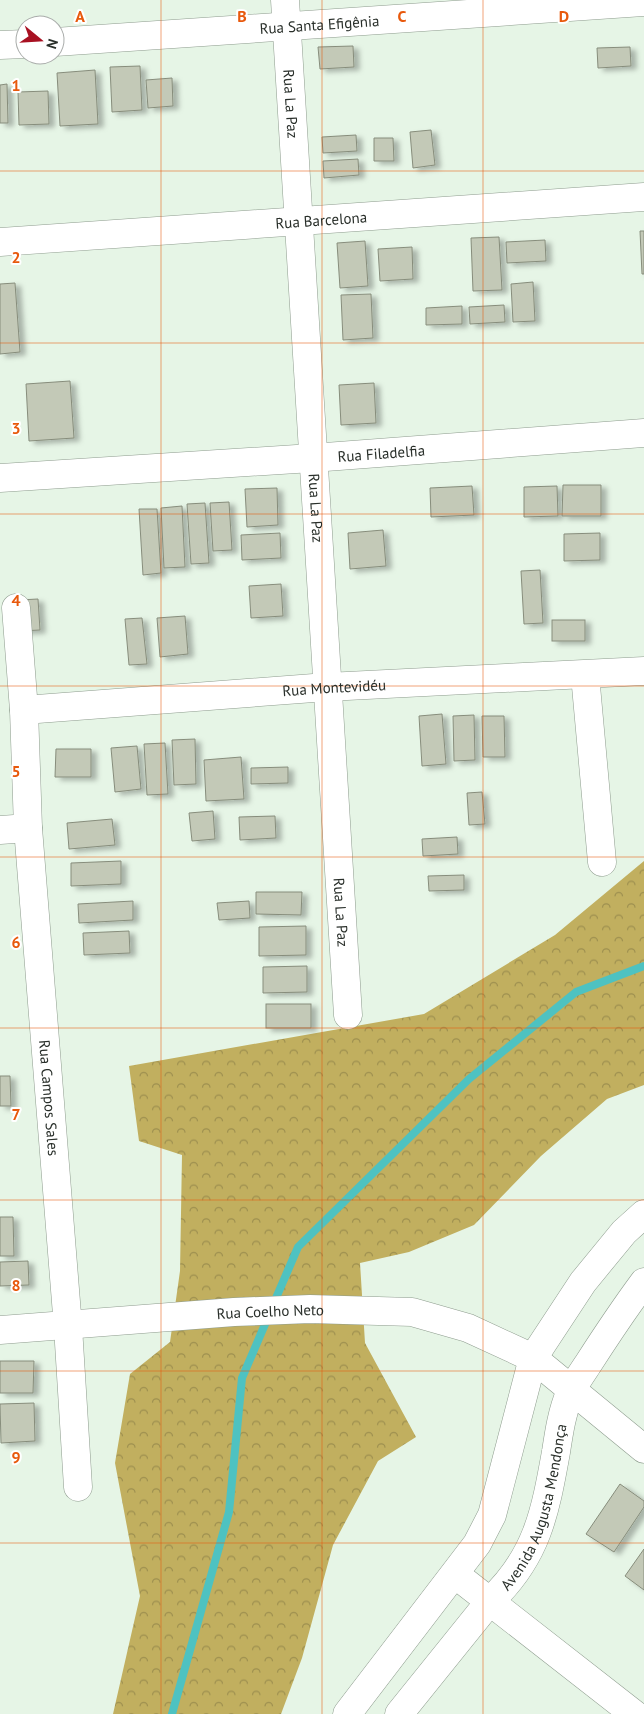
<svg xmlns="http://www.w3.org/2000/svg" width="644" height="1714" font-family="'PT Sans',sans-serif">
<defs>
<pattern id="forest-crowns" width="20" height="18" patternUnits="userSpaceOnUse" patternTransform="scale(1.25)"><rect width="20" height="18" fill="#c1af5f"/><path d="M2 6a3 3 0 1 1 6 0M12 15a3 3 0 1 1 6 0" fill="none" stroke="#9d8f4f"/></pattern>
<filter id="shadow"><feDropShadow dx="5.5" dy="3" stdDeviation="2.5" flood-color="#0004"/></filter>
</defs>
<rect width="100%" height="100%" fill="#e6f5e6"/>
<path fill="url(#forest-crowns)" d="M644,861V1085L607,1099L541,1156L474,1225L409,1252L360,1263L365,1343L416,1437L378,1461L333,1545L302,1658L281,1714H113L140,1596L115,1463L130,1374L170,1342L180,1271L182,1155L139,1141L129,1066L424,1014L555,935Z"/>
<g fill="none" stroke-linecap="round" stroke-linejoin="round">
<g stroke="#4ec2c1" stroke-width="8">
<path d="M273,1305L298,1247L469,1079L576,992L644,966"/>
<path d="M172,1714L229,1512L242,1378L269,1315"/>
</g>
</g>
<g fill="#c3c9b7" stroke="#878d7c" filter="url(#shadow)">
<path d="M353,46L354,67L320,69L318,47Z"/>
<path d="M630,47L631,66L598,68L597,48Z"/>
<path d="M140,66L142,110L112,112L110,67Z"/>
<path d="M95,70L98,124L60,126L57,73Z"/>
<path d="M172,78L173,106L148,108L146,80Z"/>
<path d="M7,84L8,123H0V85Z"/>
<path d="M48,91L49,124L19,125L18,92Z"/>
<path d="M431,130L435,165L413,168L410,132Z"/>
<path d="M356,135L357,151L323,153L322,137Z"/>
<path d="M374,138H393L394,161H374Z"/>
<path d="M358,159L359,175L324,178L323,161Z"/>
<path d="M640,231H644V274H642Z"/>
<path d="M499,237L502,290L473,291L471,238Z"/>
<path d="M545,240L546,261L507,263L506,242Z"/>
<path d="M365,241L368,286L340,288L337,243Z"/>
<path d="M412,247L413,279L380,281L378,249Z"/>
<path d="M533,282L535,321L513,322L511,284Z"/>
<path d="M15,283L20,352L0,354V284Z"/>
<path d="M371,294L373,338L343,340L341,295Z"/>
<path d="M504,305L505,322L470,324L469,307Z"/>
<path d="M462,306V324L426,325V308Z"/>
<path d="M70,381L74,438L29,441L26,384Z"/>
<path d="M374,383L376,423L341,425L339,385Z"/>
<path d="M563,485H601V516H562Z"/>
<path d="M472,486L474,515L431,517L430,488Z"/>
<path d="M557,486L558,516L524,517V487Z"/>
<path d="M277,488L278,525L247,527L245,489Z"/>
<path d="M229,502L232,550L213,551L210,503Z"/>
<path d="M205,503L209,563L191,564L187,504Z"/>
<path d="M182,506L185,567L164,568L161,508Z"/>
<path d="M139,509H157L161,573L143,575Z"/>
<path d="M383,530L386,566L350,569L348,533Z"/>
<path d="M280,533L281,558L242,560L241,535Z"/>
<path d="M600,533V560L564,561V534Z"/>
<path d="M540,570L543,623L524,624L521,571Z"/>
<path d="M281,584L283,616L251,618L249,586Z"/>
<path d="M38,599L40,630L21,631L19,600Z"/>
<path d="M185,616L188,654L160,657L157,618Z"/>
<path d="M142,618L147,664L129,665L125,619Z"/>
<rect x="552" y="620" width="33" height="21"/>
<path d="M442,714L446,764L422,766L419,716Z"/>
<path d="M474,715L475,760L454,761L453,716Z"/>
<path d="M482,716H504L505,757H483Z"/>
<path d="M195,739L196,784L174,785L172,740Z"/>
<path d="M165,743L168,794L147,795L144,744Z"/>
<path d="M137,746L141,789L115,792L111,748Z"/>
<path d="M56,749H91V777H55Z"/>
<path d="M241,757L244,799L206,801L204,760Z"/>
<path d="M288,767V783L251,784V768Z"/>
<path d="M482,792L485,824L469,825L467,793Z"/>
<path d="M213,811L215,839L192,841L189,813Z"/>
<path d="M275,816L276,838L240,840L239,817Z"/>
<path d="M112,819L115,845L69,849L67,823Z"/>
<path d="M457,837L458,854L423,856L422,839Z"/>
<path d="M121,861V884L71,886V863Z"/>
<path d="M464,875V890L429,891L428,876Z"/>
<path d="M256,892H302L301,915L256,914Z"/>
<path d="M133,901V920L79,923L78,904Z"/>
<path d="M249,901L250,918L219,920L217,903Z"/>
<path d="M306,926V955L259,956V927Z"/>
<path d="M129,931L130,953L84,955L83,933Z"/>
<path d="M307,966V992L263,993V967Z"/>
<rect x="266" y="1004" width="45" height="24"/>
<path d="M0,1076H10L11,1106H0Z"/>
<path d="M0,1217H13L14,1256H0Z"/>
<path d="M28,1261L29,1285L0,1286V1262Z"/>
<path d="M0,1361H34L33,1393H0Z"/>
<path d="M34,1403L35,1441L1,1443L0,1404Z"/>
<path d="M620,1484L644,1501V1507L614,1552L586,1534Z"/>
<path d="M644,1549V1590L625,1576Z"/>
</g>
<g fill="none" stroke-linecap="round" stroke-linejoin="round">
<g stroke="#8e9c8e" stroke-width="29">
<g id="minor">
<path id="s1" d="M285,0L348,1015"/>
<path id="s2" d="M55,42L644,2"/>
<path d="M0,45L25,44"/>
<path id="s3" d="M0,242L644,197"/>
<path id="s4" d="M0,478L312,458L644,433"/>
<path id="s5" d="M16,608L24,710L28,828L68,1327L78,1487"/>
<path d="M585,675L602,862"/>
<path id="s6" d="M24,710L327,687L644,671"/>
<path d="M0,830L28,828"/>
<path id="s7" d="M0,1330L234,1312L310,1309L412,1312L468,1328L533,1358L644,1449"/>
<path d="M456,1575L634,1714"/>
<path d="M347,1714L477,1544L492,1515L533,1358L583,1282L624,1232L644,1214"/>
<path id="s8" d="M399,1714L490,1601C537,1557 545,1513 556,1452C559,1432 562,1412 570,1393C575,1383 582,1373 588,1364C606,1336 624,1309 644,1282"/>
</g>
</g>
<use href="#minor" stroke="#fff" stroke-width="28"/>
</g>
<path fill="none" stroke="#e8590c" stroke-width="1" stroke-opacity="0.55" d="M161,0V1714M322,0V1714M483,0V1714M0,171H644M0,343H644M0,514H644M0,686H644M0,857H644M0,1028H644M0,1200H644M0,1371H644M0,1543H644"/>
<g text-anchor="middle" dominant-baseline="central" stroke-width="4" stroke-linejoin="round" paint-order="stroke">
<g font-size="15" fill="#292f2a" stroke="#fff">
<text stroke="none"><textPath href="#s2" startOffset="265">Rua Santa Efigênia</textPath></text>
<text stroke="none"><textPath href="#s1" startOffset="104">Rua La Paz</textPath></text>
<text stroke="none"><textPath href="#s3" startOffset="322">Rua Barcelona</textPath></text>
<text stroke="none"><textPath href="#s4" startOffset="382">Rua Filadelfia</textPath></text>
<text stroke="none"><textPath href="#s1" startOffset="509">Rua La Paz</textPath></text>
<text stroke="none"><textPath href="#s6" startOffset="311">Rua Montevidéu</textPath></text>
<text stroke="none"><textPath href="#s1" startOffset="914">Rua La Paz</textPath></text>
<text stroke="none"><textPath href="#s5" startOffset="491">Rua Campos Sales</textPath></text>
<text stroke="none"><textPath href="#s7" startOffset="271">Rua Coelho Neto</textPath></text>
<text stroke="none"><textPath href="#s8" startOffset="252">Avenida Augusta Mendonça</textPath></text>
</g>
</g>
<g font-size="16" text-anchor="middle" font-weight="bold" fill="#e8590c" stroke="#fff" stroke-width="4" stroke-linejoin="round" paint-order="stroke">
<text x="80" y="22">A</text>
<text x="242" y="22">B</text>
<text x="402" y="22">C</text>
<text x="564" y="22">D</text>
<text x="16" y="91">1</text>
<text x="16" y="263">2</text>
<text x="16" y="434">3</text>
<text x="16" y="606">4</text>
<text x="16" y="777">5</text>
<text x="16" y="948">6</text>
<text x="16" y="1120">7</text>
<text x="16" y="1291">8</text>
<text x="16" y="1463">9</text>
</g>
<g transform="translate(40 40) rotate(108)"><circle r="24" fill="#ffffff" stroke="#a9acaa"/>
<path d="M0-4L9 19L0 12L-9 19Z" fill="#a81122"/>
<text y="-8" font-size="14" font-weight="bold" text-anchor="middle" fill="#292f2a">N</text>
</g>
</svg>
